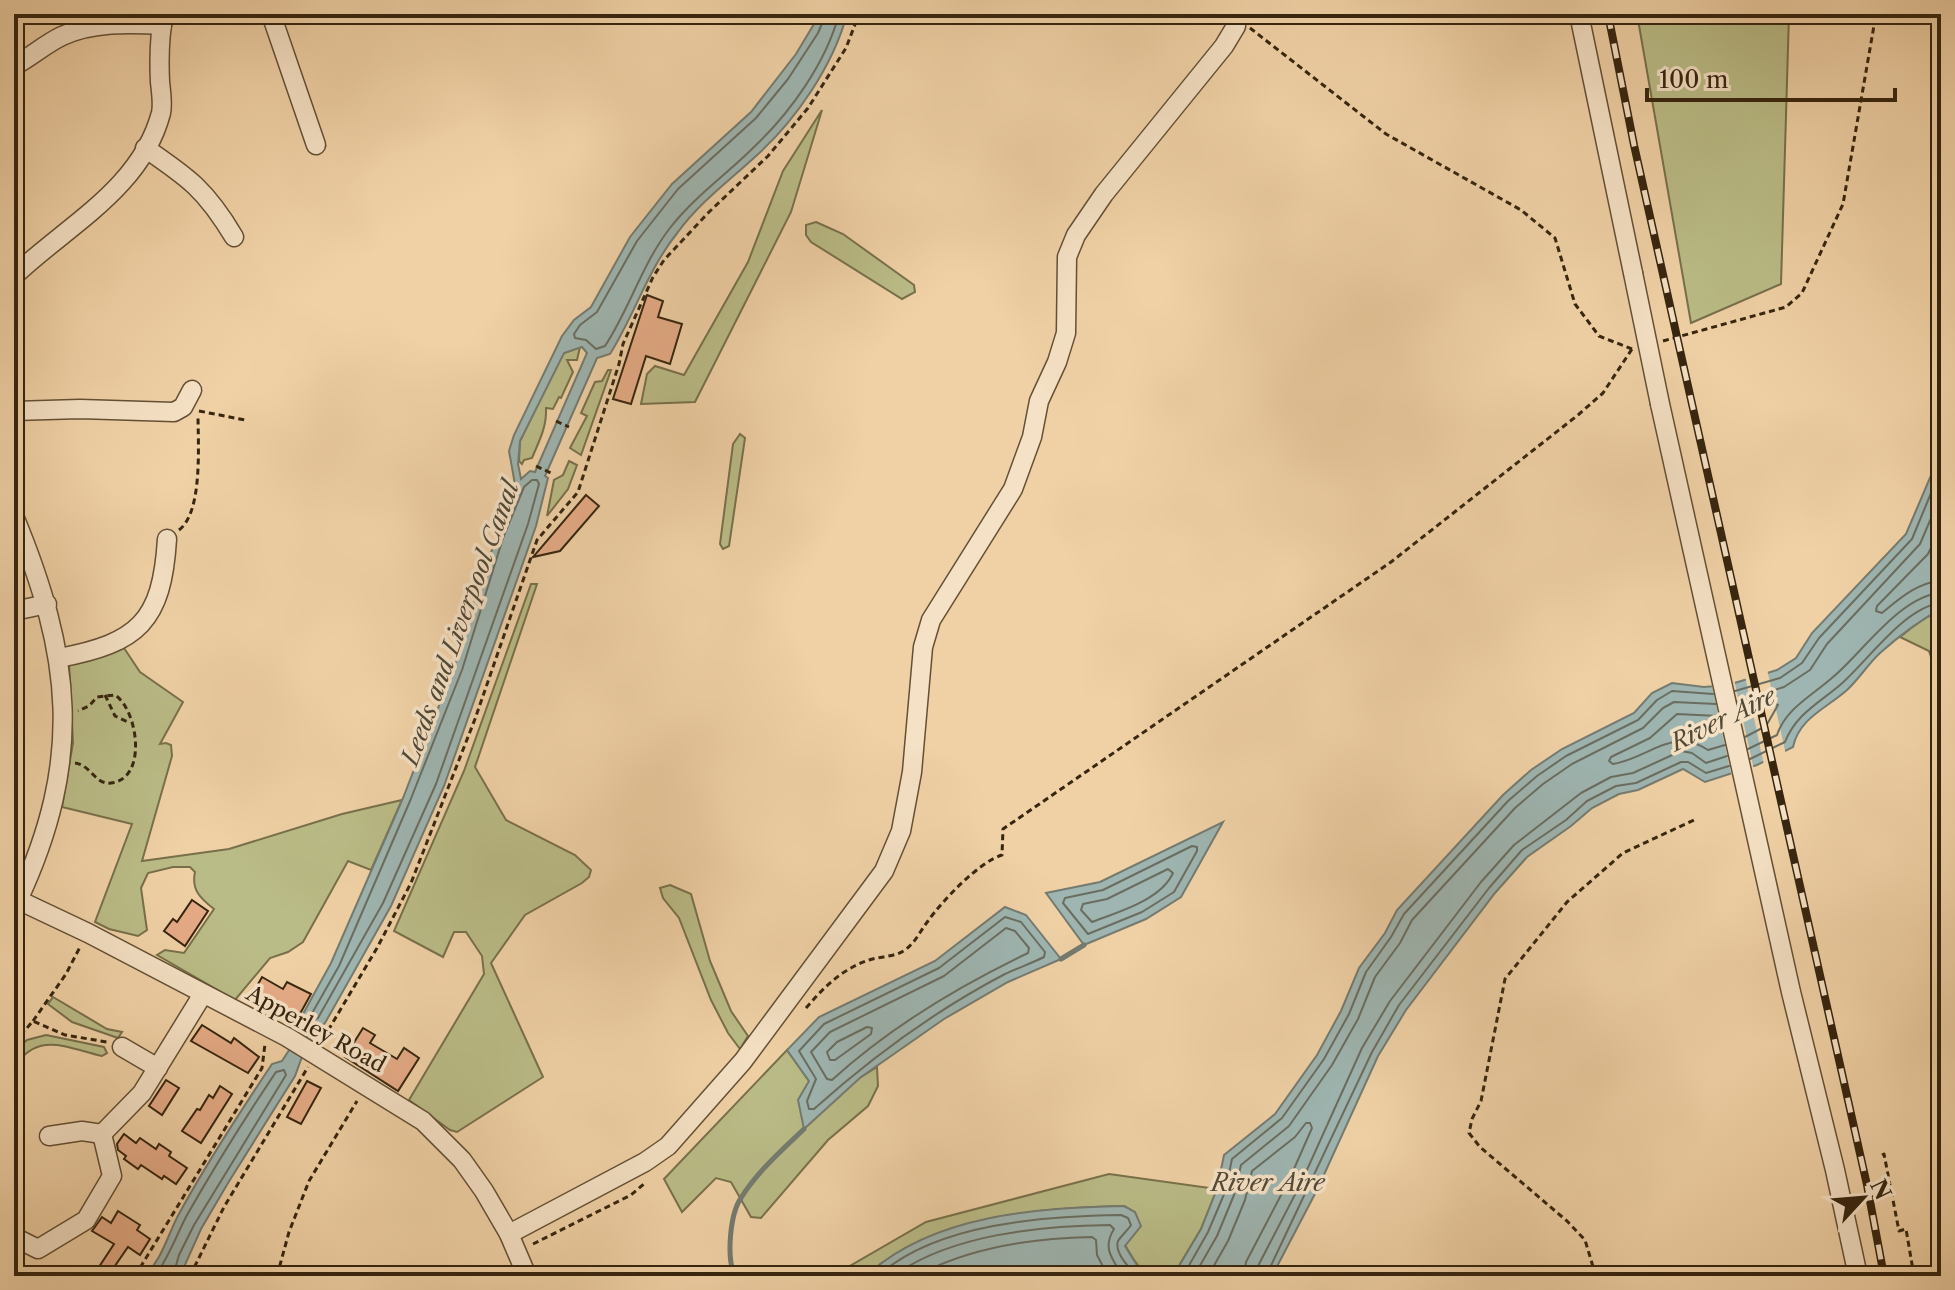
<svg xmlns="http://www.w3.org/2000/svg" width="1955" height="1290" font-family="'Libre Caslon Text',serif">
<rect width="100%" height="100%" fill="#f0d1a6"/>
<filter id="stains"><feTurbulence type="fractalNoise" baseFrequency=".0025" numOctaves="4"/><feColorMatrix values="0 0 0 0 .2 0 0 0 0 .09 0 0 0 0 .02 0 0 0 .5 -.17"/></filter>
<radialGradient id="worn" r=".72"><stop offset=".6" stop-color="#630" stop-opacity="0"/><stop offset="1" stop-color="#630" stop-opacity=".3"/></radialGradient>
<g fill="#babc87" stroke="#78704b" stroke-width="2">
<path d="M1637,14H1789L1781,284L1691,323Z"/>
<path d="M822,110L791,212L695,402L641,404L647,374L655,366L684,375L748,262L783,171Z"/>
<path d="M816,222L843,234L914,285L915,292L902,299L811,242L806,235V225Z"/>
<path d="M580,347L577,360H567L573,372L561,398L559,397L553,409L546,408C547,427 539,441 532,458L524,460L522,464L519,461L520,441L558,363L564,353Z"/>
<path d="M608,370H611L581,455L570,448L587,416L581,413L595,382L602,381Z"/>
<path d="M740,434L745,438L729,546L723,549L720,544L733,444Z"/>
<path d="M569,461L577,465L568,489L547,516L554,480L563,475Z"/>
<path d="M531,584H537L475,767L506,820L575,855L591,870L589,877L582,883L525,915L491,963L543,1077L457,1132L450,1130L409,1100L484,974L482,956L466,932H454L443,957L394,931L464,771Z"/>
<path d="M1941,609V687L1929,651L1900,637L1920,621Z"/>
<path d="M122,645L140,672L183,702L160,744L166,743L171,745L172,756L142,861L229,849L342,814L402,800L371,870L348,861L303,942L288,952L270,958L235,1000L157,955L165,950L184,953L214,909C201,899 191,890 195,872L190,867H173L148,873L141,888L147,930L138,936L109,929L95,922L132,824L62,807L73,743L69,662Z"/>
<path d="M670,885L691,894L710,961L731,1011L748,1036L740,1049L728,1033L711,1000L679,918L663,898L660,888Z"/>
<path d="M53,997L107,1029L122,1032L118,1038L72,1022L48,1004Z"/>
<path d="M46,1035L104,1047L107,1053L102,1056C67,1048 37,1030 14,1068V1052L27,1040Z"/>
<path d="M787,1050L809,1081L861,1077L877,1067L878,1086L868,1106L828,1140L761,1218L751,1217L731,1182L716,1178L682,1212L664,1179Z"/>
<path d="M1109,1174L1217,1189L1201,1229L1173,1276C1143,1276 1140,1271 1125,1245L1135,1213L1124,1206C1038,1208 933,1215 866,1276H845L843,1270L926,1222Z"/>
</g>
<g fill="#9eb5b1" stroke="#747b70" stroke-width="2" fill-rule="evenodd">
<path d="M820,14H847C833,66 796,120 756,156C729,181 700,202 678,232C648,269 635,314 610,354L597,358L545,476L548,478L536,526L444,786L391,906L325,1023L307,1043L295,1076L228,1183L201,1229L180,1276H144C163,1259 168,1233 180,1212C208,1161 240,1112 272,1064L282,1061L304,1027L303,1014L331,963L403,798L454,667L482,575L516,490L509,451L514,435L562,336L574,320L591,307L630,237L672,184L751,112L796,54ZM582,347L587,353L535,472L530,471L521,479L518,464L520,441L564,353Z"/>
<path d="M1941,452V609C1919,621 1899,636 1880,653C1868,664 1859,679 1847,690C1827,708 1799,718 1793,747L1757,765L1705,782L1683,769L1638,790L1619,794L1592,808L1571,826L1527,857L1495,893L1406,1010L1378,1056L1317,1190L1272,1276H1173L1201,1229L1217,1189L1224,1155L1275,1114L1317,1055L1341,1011L1359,968L1385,933L1397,910L1503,795L1531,770L1562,749L1634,713L1652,693L1672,683L1704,687L1728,685L1777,670L1796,658L1812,633L1906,534Z"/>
<path d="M1223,822L1181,897L1146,919L1084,945L1046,893L1100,882Z"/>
<path d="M1005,907L1026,915L1061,959L1008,982L944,1019L861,1077L804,1129L798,1100L809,1081L787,1050L819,1017L935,961Z"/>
<path d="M1124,1206L1135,1212L1141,1226L1125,1246L1137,1265L1152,1276H866C933,1214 1038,1208 1124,1206Z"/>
</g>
<g fill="#f0d1a6">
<path d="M1767,669L1786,755L1764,765L1745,676Z"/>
<path d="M1734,679L1754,770L1732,778L1711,682Z"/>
</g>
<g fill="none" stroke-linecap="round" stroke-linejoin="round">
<g stroke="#6a6d60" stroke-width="2">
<path d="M826,14L818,33L788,79L756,118L678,189L637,241L597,312L580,325L574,334L575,338L586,340L596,349L605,346C630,308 642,264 670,228C694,197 726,175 754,147C790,113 826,63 839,14"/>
<path d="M532,480H537L539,484L528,524L436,784L383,903L318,1018L313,1020L311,1015L339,966L410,801L462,670L503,538L524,487Z"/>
<path d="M1941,527L1928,554L1877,606L1876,611L1882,613C1899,599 1918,582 1941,581"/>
<path d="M1735,691L1780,678L1802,663L1819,638L1912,539L1941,469"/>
<path d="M1737,701L1784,687L1810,670L1827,644L1920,544L1941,495"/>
<path d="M1740,713L1774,703L1778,705L1766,726L1745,737"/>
<path d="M1718,716L1677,714L1650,738L1611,757L1609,761L1613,764C1649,758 1673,726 1708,750L1725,745"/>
<path d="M1748,749L1777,735C1786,708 1813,695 1833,677C1861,654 1901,595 1941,593"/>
<path d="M1750,759L1785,742C1796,714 1819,703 1840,685C1867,662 1904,607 1941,603"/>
<path d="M1192,846L1197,847V851L1174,892L1142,912L1088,934L1063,903L1065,898L1103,890Z"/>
<path d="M1168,869L1173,873C1161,900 1118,912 1092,922L1081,910L1083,904L1107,899Z"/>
<path d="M1005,917L1021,922L1045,952L1044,957C1032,963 1018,968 1005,974C936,1010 871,1058 814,1109H809L807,1101L816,1079L799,1051L824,1024L939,968Z"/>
<path d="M1006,928L1015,931L1029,948L1028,953C959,986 889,1028 832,1080L827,1079L811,1052L830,1032L944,976Z"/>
<path d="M867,1027L872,1028L871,1034L835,1060H830L827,1052L837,1042Z"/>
<path d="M155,1276C169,1257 176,1236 187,1215C215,1166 245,1118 276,1072L284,1070L286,1075L194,1225L179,1255L173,1276"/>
<path d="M878,1276C936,1223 1046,1216 1121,1215L1128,1218L1131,1225C1128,1230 1121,1236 1118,1241C1114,1252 1130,1270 1138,1276"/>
<path d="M893,1276C952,1234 1040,1226 1110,1225L1114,1229C1102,1248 1112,1259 1123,1276"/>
<path d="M916,1276C968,1248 1033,1238 1092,1237L1096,1240L1097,1255L1108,1276"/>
<path d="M1183,1276L1208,1232L1225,1192L1232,1159L1282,1118L1324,1059L1349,1014L1366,972L1391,937L1404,914L1508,801L1537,776L1566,756L1638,720L1657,700L1672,691L1713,694"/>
<path d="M1194,1276L1217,1236L1234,1195L1241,1165L1289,1126L1332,1065L1358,1019L1375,977L1400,943L1412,920L1515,808L1543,784L1572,764L1643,728L1663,708L1674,702L1716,704"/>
<path d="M1208,1276L1228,1241L1245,1200L1252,1171L1295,1137L1306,1123H1310L1312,1128L1290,1178L1246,1262L1244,1276"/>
<path d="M1256,1276L1258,1266L1301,1183L1362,1048L1390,1001L1481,882L1514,845L1581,793L1611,777L1633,773L1681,751L1692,753L1706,763L1727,756"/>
<path d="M1266,1276L1372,1052L1399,1005L1489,888L1522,850L1566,820L1587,801L1616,786L1636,783L1681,762H1688L1706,773L1729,766"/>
</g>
<g stroke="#747b70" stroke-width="5">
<path d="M1061,959L1084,945"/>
<path d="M735,1276C726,1258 730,1214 741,1198C757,1172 782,1150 804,1129"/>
</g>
</g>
<g fill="#e6ac87" stroke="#36250f" stroke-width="2">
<path d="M647,295L663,301L658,317L682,324L670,364L646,356L631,404L613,399Z"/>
<path d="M586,495L599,506L560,551L533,557Z"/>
<path d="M192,900L208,911L185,946L164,931L173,919L177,922Z"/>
<path d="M262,977L283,989L287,982L311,994L296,1021L252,995Z"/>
<path d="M202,1025L231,1043L234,1038L259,1057L248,1073L191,1041Z"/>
<path d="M363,1028L375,1035L370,1043L397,1059L404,1048L419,1058L398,1091L345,1057Z"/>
<path d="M166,1080L179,1088L162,1115L149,1106Z"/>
<path d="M307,1081L321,1088L301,1124L287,1117Z"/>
<path d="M220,1086L232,1094L201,1143L182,1131L197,1109L200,1110L209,1095L213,1098Z"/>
<path d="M124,1134L136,1143L140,1138L156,1149L159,1144L171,1152L169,1156L187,1168L176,1184L164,1176L162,1179L141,1165L138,1169L124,1159L126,1156L118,1150L117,1144Z"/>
<path d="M118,1211L140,1225L137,1230L150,1239L140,1255L128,1247L108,1276H93L114,1244L92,1231L102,1217L111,1223Z"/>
</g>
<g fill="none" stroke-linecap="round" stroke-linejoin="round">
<g stroke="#645035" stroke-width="21">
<g id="minor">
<path d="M271,14L316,145"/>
<path d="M1579,14L1633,273"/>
<path d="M14,66C31,57 45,44 62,36C92,22 129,23 162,25"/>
<path d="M145,148C189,178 206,190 234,237"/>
<path d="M14,276C66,226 141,189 161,113C163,104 161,91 160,82C159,60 159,36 164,14"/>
<path d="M1660,404L1791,992L1835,1170L1858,1276"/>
<path d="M14,411L80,409L174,412L183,407L192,390"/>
<path d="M14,516C72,656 84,759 18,900"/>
<path d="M14,611L47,604"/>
<path d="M59,658C138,643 162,622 167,539"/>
<path d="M14,898L88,933L287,1037L423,1121L462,1160L484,1191L509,1234L527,1276"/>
<path d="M122,1047L158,1068"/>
<path d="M49,1136L82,1131L102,1134"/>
<path d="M509,1234L645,1162L668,1146L743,1061L884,871L901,831L912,772L923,647L931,620L1013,489L1032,437L1039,401L1057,362L1066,333L1067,257L1076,235L1104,194L1224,46L1236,26L1235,14"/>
<path d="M18,1239L38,1249L86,1220L112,1176L102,1134L142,1093L203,994"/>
</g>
</g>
<g stroke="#36250f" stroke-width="3" stroke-dasharray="6 4" stroke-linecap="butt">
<path d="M1250,28L1386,134L1521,210L1555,238L1575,304L1599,336L1632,349"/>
<path d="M1663,341L1786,307L1802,293L1843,204L1876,14"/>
<path d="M199,411L245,420"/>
<path d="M556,421L569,427"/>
<path d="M536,466L551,473"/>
<path d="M179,530C203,512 198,444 198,415"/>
<path d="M105,695L115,716L130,723"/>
<path d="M75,763C91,765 95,785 111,783C148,779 138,710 115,695L97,697L89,706L78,711"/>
<path d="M806,1008C824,987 842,969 869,960C881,956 896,957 905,950C916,942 920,931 928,921C942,901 979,862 1002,855L1003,829L1391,562L1578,415L1603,393L1632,349"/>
<path d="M33,1021L66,974L80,947"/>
<path d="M323,1039L377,948L411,883L475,719L537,540L578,492L619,364L623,344L653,277L664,260L709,212L768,156L808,108L846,48L859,14"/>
<path d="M14,1043L33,1021L65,1035L107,1042"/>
<path d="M1882,1155L1884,1154L1899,1231L1906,1229L1914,1276"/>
<path d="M533,1244L631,1195L645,1183"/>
<path d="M135,1276L262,1068L265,1044"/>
<path d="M190,1276L224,1207L308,1067"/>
<path d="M277,1276L289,1232L309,1181L357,1101"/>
<path d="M1592,1276L1594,1270L1585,1240L1567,1221L1480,1147L1469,1133L1472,1119L1481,1101L1505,979L1567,902L1623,853L1694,820"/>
</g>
<use href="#minor" stroke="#f5e1c5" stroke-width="18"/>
<g stroke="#36250f" stroke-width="8">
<path id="rail" d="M1608,14L1634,145L1867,1185L1884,1276"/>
</g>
<use href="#rail" stroke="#f5e1c5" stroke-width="5" stroke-dasharray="15" stroke-linecap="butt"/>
<g stroke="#645035" stroke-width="21" stroke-linecap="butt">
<path id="minor-bridge" d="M1633,273L1660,404"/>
</g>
<use href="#minor-bridge" stroke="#f5e1c5" stroke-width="18"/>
</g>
<g text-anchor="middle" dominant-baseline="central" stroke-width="7" stroke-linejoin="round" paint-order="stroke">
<g font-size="22" fill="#36250f" stroke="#f5e1c5">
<text transform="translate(316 1029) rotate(29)">Apperley Road</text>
</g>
<g font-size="24" font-style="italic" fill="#504938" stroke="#f5e1c5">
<text transform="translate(460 623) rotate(-70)">Leeds and Liverpool Canal</text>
<text transform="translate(1723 719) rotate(-26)">River Aire</text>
<text x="1268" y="1182">River Aire</text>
</g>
</g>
<rect width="1955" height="1290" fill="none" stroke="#f0d1a6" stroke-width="48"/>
<rect x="16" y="16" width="1923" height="1258" fill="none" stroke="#36250f" stroke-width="4"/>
<rect x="24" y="24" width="1907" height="1242" fill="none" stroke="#36250f" stroke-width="2"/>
<g transform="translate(1863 1198) rotate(64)" stroke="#f5e1c5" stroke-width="6" paint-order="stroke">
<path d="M0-6L14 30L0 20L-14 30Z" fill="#36250f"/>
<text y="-12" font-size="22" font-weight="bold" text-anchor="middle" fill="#36250f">N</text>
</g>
<path d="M1647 88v12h248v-12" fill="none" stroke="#36250f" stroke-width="4"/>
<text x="1659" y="88" font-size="24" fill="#36250f" stroke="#f5e1c5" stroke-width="6" paint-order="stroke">100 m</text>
<rect width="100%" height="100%" filter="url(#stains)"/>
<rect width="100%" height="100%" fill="url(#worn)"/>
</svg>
